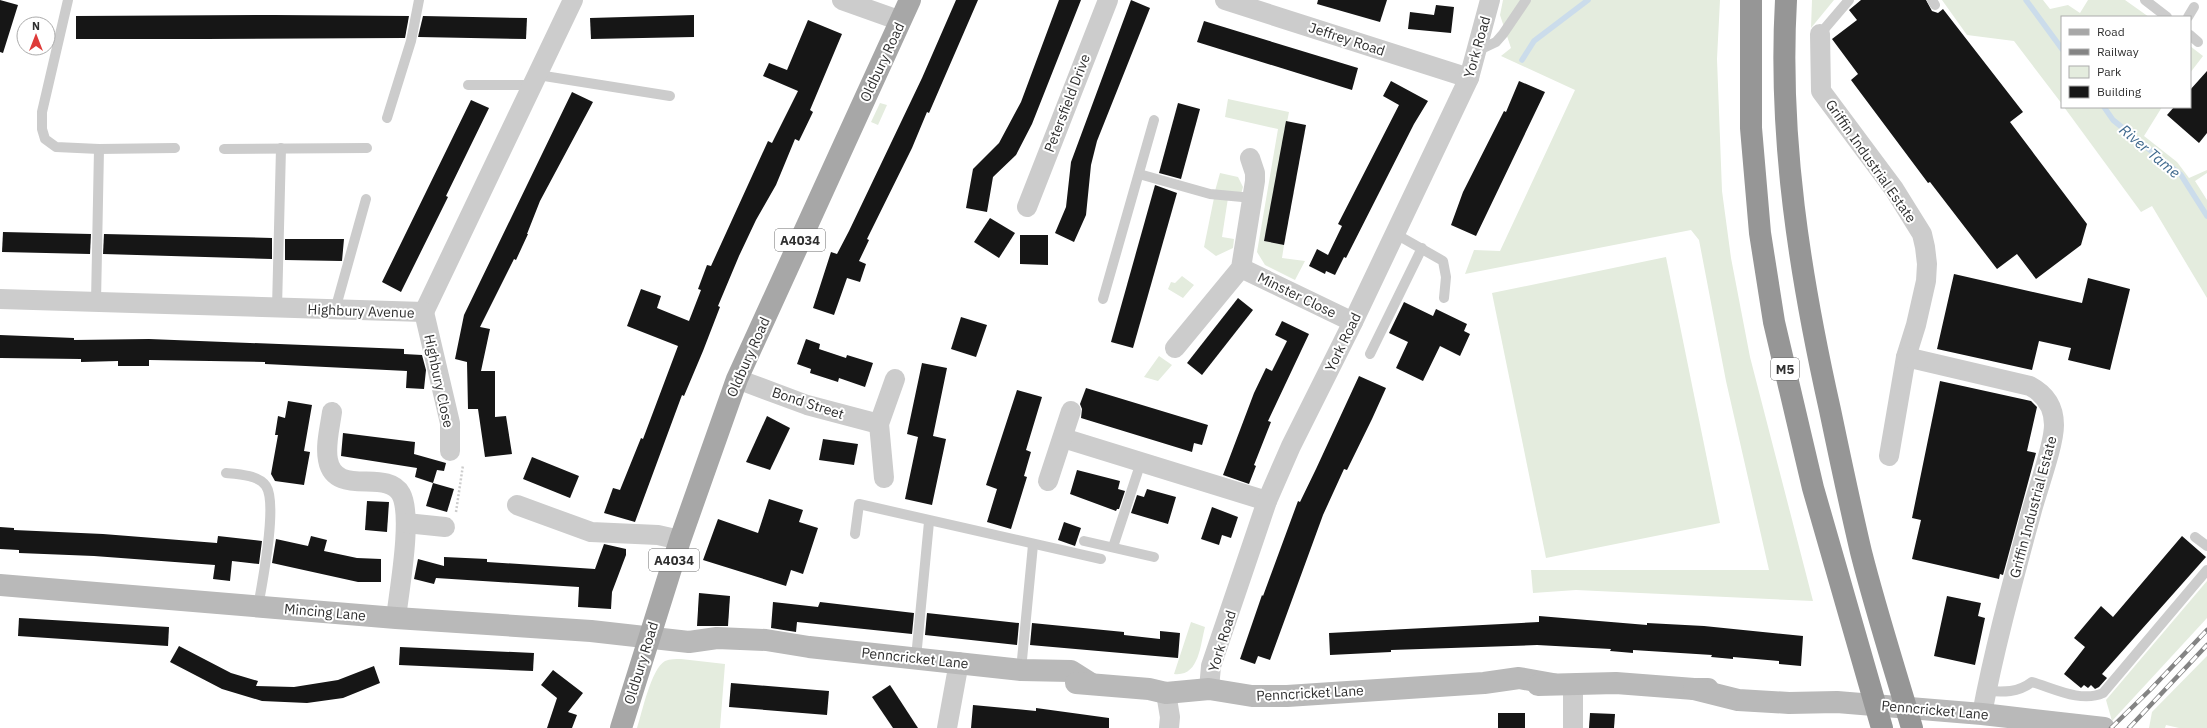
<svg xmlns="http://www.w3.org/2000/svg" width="2207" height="728" font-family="'IBM Plex Sans',sans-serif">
<rect width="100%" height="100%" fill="#fff"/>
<g fill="#e4ecde">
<path d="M1503,0H1720L1717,59L1722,191L1731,258L1750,357L1813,601L1576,590L1533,593L1531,570H1769L1726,381L1699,240L1691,230L1465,274L1474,250L1500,251L1575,90L1501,56L1511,48L1500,15Z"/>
<path d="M1812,0H1834L1811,28Z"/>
<path d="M1942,0H2043L2050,9L2068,5L2080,13L2088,0H2125L2149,17H2062V104L2014,41L1967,35Z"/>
<path d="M2190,46L2203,56L2190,73Z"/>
<path d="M1228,99L1289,112L1264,241L1284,245L1282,258L1305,261L1295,280L1265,265L1257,252L1278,129L1225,117Z"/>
<path d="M880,103L887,105L878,125L871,122Z"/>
<path d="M2064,107H2162L2144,136L2177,162L2189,178L2207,170V173L2195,181L2207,200V298L2152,206L2141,212Z"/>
<path d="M1220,173L1238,177L1243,187L1241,194L1215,191Z"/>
<path d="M1214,198H1228L1222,237L1234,239L1233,248L1216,256L1204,247Z"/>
<path d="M1666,257L1720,523L1546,558L1492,293Z"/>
<path d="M1182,276L1194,285L1183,298L1168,289L1171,282L1175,283Z"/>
<path d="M1159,356L1172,365L1158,381L1144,377Z"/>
<path d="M2207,581V618L2112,721L2106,700Z"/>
<path d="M1191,622L1205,627C1200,646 1199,677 1174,674Z"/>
<path d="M2207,656V728H2179L2166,725L2165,728H2149L2152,712Z"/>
<path d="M681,659L725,664L720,728H637C642,713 651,669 665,661C670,659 676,659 681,659Z"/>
</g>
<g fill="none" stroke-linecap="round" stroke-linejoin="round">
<g stroke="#cbdceb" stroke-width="5.5">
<path d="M2026,0L2062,49"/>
<path d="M1522,60L1534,41L1588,0"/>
<path d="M2104,107L2113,120L2181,175L2207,216"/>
</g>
</g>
<g fill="#161616">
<path d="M0,0L18,5L3,53L0,52Z"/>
<path d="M956,0H978L929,113L927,112L912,148L867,239L869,240L859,261L866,264L860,282L847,278L834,315L813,308L831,252L837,254L849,231L922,78Z"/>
<path d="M1059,0H1081L1032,124L1016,155L993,177L987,212L966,208L973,169L999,143L1021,102Z"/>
<path d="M1131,0L1150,8L1097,141L1091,165L1086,215L1074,242L1055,233L1066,207L1071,162Z"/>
<path d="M1318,0H1387L1380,22L1317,4Z"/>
<path d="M1861,0H1926L1932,11L1938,13L1943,9L2023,112L2010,122L2087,224L2081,245L2036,279L2017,254L1997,269L1930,182L1928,183L1851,80L1858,74L1832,39L1857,20L1849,10Z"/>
<path d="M1436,5L1454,7L1451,33L1408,29L1410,12L1434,15Z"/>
<path d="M694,15V37L591,39L590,18Z"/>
<path d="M76,16L275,15L409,16L405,38L206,39H76Z"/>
<path d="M423,16L527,18L526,39L418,37Z"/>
<path d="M808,20L842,34L810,110L813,112L799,141L795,139L776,185L756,220L739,256L718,306L720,307L703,351L684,396L682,395L635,522L604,513L613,488L620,490L641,438L643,439L678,346L627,326L641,289L661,296L657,308L689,321L701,290L698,289L707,265L711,266L768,141L772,143L798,91L763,76L769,63L787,70Z"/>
<path d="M1204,21L1358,68L1352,90L1197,42Z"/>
<path d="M2207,71V133L2199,143L2167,115L2174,107H2190V90Z"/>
<path d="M1391,81L1428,101L1414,124L1346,258L1344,257L1335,275L1326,271L1325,274L1309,266L1317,249L1328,255L1342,226L1338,224L1399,105L1383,96Z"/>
<path d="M1519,81L1545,92L1476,236L1451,225L1463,192L1504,111L1506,112Z"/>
<path d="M572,92L593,102L540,201L527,234H528L516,260L514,259L480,327L490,329L481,371H495V417L506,416L512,454L485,457L478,409H468L467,362L455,359L464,315Z"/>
<path d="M471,100L489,108L446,196L448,197L401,292L382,282Z"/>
<path d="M1178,103L1200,109L1181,179L1159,173Z"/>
<path d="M1286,121L1306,125L1284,245L1264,241Z"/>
<path d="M1155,185L1177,193L1133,348L1111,342Z"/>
<path d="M990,218L1015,233L999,258L974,242Z"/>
<path d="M3,232L91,234L90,254L2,252Z"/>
<path d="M104,234L272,238V259L103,254Z"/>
<path d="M1020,235H1048V265L1020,264Z"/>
<path d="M285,239H344L342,261L285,260Z"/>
<path d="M1954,274L2082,303L2088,278L2130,289L2110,370L2068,360L2071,348L2039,341L2032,370L1937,349Z"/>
<path d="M1238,298L1253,310L1202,375L1187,363Z"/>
<path d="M1404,302L1433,316L1436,309L1467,324L1464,331L1470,334L1460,356L1440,346L1423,381L1396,368L1408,342L1389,333Z"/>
<path d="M961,317L987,325L976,357L951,349Z"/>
<path d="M1282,321L1309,334L1268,421L1271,422L1254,465L1256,466L1249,484L1223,475L1254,393L1266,368L1272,371L1287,341L1275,335Z"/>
<path d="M0,335L74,338V340L149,339L404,349V354L422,355L426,370L424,389L406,388L407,371L265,364V362L149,360V366H118V361L81,362V359L0,358Z"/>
<path d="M806,339L820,344L819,349L846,358L847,355L873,363L865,387L839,378L838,382L810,373L811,369L797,364Z"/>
<path d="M922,363L947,368L933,436L946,439L932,505L905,499L918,437L907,434Z"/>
<path d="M1359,376L1386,388L1372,419L1347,470L1344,469L1323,515L1270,660L1258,656L1255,664L1240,659L1262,595L1263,596L1298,501L1300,502L1316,469Z"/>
<path d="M1940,381L2031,401L2037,407L2027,451L2036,453L2003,575L2000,574L1999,579L1912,559L1921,520L1912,518Z"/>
<path d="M1086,388L1208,425L1202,445L1194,443L1192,452L1081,418L1082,409L1080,404Z"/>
<path d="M1017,390L1042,397L1026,450L1031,452L1024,476L1027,477L1011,529L987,522L997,489L986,485Z"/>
<path d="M288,401L312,405L304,451L310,452L304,485L275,481L271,474L278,435H275L278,416L285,418Z"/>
<path d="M767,416L790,428L770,470L746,462Z"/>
<path d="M343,433L415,442L414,454L446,463L444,471L437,470L433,483L415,477L417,468L341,456Z"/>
<path d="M823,439L858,444L854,465L819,460Z"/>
<path d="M532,457L579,476L570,498L523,479Z"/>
<path d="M1077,470L1120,481L1118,489L1125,491L1119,509H1117L1116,511L1070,494Z"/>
<path d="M433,483L454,489L447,512L426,506Z"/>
<path d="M1147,489L1176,497L1168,524L1131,513L1137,495L1144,497Z"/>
<path d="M769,499L803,510L799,522L818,528L803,574L791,570L786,586L703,560L718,519L758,533Z"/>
<path d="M367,501L389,502L387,532L365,530Z"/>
<path d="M1212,507L1238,517L1231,538L1222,535L1219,545L1201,539Z"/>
<path d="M1064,522L1081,528L1075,546L1058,540Z"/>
<path d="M0,527L14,528V530L103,534L217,543L218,536L262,541L259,564L232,561L230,581L213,579L215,565L94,556L19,553V550L0,549Z"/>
<path d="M311,536L327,540L324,551L357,558L381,559V582H358L272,563L276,539L308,546Z"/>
<path d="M2182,536L2206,557L2102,674L2107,678L2099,687L2095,689L2091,685L2088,688L2084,685L2081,688L2064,674L2085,647L2074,638L2101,606L2113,617Z"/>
<path d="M604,544L626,549V555L612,592L611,609L578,607L579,587L436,578L434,584L414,579L418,559L444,566V557L487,559V562L595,569Z"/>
<path d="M699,593L730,596L728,626H697Z"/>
<path d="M1947,596L1981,603L1978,616L1985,618L1975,665L1934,656Z"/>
<path d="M773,602L818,607L820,602L914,613L912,634L797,622L796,632L771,628Z"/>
<path d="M927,613L1019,623L1017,645L925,635Z"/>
<path d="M1539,616L1647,625V623L1704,626L1803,636L1801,666L1779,664V661L1733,657V659L1711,657L1712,655L1633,650V653L1610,651L1611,649L1537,645L1391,650V652L1330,655L1329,633L1539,622Z"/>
<path d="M19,618L169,627L168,646L18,636Z"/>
<path d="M1032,623L1124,632V635L1160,639V631L1180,633L1178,658L1030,645Z"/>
<path d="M179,646L231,673L258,681L256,686L294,687L338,680L374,666L380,683L343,698L307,703L262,701L222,689L170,662Z"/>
<path d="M400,647L534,653L533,671L399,665Z"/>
<path d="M553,670L583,693L568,712L577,715L572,728H547L557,698L541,685Z"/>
<path d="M731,683L829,691L827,715L729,707Z"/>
<path d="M890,685L918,728H893L872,697Z"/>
<path d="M973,705L1036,711V708L1109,718V728H971Z"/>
<rect x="1498" y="713" width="27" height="15"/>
<path d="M1590,713L1615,714L1614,728H1589Z"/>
</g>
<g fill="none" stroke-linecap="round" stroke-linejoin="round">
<path stroke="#ccc" stroke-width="2.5" stroke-dasharray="2 2" stroke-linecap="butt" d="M456,512L463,465"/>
<g stroke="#ccc" stroke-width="10">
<path d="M68,0L42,112V129L45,139L56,147L99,149L175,148"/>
<path d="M1932,0L1935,5"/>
<path d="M2145,0L2167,17"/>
<path d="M2188,17L2194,7"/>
<path d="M1820,34L1849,0"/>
<path d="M2190,35L2198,42"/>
<path d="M1477,51L1496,42L1503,34L1526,0"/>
<path d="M538,75L670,96"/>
<path d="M468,85H533"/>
<path d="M387,118L411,41L419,0"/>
<path d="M224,149L367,148"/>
<path d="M1139,174L1210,194L1253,198"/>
<path d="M1394,233L1443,261L1446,277L1444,298"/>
<path d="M1103,299L1154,120"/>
<path d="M96,302L99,149"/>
<path d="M277,308L281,148"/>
<path d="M335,310L366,199"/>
<path d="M1370,354L1422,248"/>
<path d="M226,473C238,474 259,475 266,486C278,504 262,584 258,607"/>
<path d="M855,534L859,504L1101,559"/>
<path d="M2195,537L2207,546"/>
<path d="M1084,541L1154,557"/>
<path d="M1113,547L1141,462"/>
<path d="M916,658L929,522"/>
<path d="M1021,670L1033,545"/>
<path d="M1986,691C2003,692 2018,693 2032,682C2053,688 2081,703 2103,693L2207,570"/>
</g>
<g stroke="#ccc" stroke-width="20">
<path d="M842,0L901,21"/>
<path d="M1225,0L1469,78"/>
<path d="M1820,34L1821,91L1894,189L1922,234L1925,247L1927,264L1926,281L1916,325L1906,357L1889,456"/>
<path d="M1027,207L1108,0"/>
<path d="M1241,268L1353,322"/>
<path d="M0,299L424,312L573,0"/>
<path d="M424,312L450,423V451"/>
<path d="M1175,348L1241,268L1255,181V173L1250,158"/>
<path d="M1906,357L2030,386C2045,394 2054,407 2054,425C2054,445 2038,488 2032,510C2014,577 1995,645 1982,714"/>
<path d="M737,379L807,405L879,424"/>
<path d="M332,412C330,427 325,445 328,460C335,498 387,468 401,494C413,516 399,591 396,618"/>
<path d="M1063,438L1267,501"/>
<path d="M884,478L879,424L895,379"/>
<path d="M1048,481L1071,411"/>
<path d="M517,505L591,532L658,535L680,540"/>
<path d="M406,523L445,527"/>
<path d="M1573,684V728"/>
<path d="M1209,689L1211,666L1267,501L1291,446L1353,322L1469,78L1490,0"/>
<path d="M1166,693L1170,717L1169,728"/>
<path d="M947,728L959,662"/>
</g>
<g stroke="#b9b9b9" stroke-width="22">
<path d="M0,585L396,618L591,631L689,642L717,638L766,640L809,647L1021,670L1071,671L1090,683"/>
<path d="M1076,683L1149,689L1166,693L1209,689L1252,696H1287L1484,683L1519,678L1553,684"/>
<path d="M1538,685L1616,683L1694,689H1708"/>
<path d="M1694,689L1738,700L1789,703L1837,702L1982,714L2104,728"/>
</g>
<path stroke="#a7a7a7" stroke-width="22" d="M621,728L680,540L737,379L910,0"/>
<g stroke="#969696" stroke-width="22">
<path d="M1751,0V128L1760,233L1774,322L1813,488L1882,728"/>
<path d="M1786,0C1778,138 1800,276 1830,410C1840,458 1850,505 1861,552C1876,611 1895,670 1912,728"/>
</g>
<g stroke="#848484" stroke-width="4.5">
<g id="rail">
<path d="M2111,728L2151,689L2207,630"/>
<path d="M2129,728L2207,645"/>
</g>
</g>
<use href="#rail" stroke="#fff" stroke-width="3" stroke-dasharray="9" stroke-linecap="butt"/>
</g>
<g text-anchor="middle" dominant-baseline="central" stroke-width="4" stroke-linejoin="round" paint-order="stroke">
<g fill="#fff" stroke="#6d6d6d" stroke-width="1">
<rect x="775" y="229" width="50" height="22" rx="3"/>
<rect x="1771" y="358" width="28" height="22" rx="3"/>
<rect x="649" y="549" width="50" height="22" rx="3"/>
</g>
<g font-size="13" font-weight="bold" fill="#2f2f2f">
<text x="800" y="240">A4034</text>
<text x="1785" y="369">M5</text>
<text x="674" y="560">A4034</text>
</g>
<g font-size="14" fill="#2f2f2f" stroke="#fff">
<text transform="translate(1347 39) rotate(18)">Jeffrey Road</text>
<text transform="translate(1477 47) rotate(-74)">York Road</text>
<text transform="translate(882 62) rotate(-65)">Oldbury Road</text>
<text transform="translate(1067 103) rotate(-69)">Petersfield Drive</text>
<text transform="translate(1871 161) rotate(55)">Griffin Industrial Estate</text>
<text transform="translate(1297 295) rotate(26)">Minster Close</text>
<text transform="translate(361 311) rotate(2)">Highbury Avenue</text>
<text transform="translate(1343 342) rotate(-64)">York Road</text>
<text transform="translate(748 357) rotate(-66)">Oldbury Road</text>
<text transform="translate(439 381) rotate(78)">Highbury Close</text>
<text transform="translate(808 403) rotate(18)">Bond Street</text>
<text transform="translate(2033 507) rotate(-75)">Griffin Industrial Estate</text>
<text transform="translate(325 612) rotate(5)">Mincing Lane</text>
<text transform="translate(1222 641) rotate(-73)">York Road</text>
<text transform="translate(915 658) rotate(6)">Penncricket Lane</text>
<text transform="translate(641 663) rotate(-73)">Oldbury Road</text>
<text transform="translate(1310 693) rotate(-3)">Penncricket Lane</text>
<text transform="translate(1935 710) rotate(5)">Penncricket Lane</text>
</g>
<g font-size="15" font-style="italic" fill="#406a8e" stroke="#fff">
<text transform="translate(2150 151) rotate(40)">River Tame</text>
</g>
</g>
<rect x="2061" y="16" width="130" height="92" fill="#ffffff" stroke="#acacac"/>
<rect x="2069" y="29" width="20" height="6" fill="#a7a7a7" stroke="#acacac"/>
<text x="2097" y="36" font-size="12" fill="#2f2f2f">Road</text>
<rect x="2069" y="49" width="20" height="6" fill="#848484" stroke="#acacac"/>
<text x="2097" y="56" font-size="12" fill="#2f2f2f">Railway</text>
<rect x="2069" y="66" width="20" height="12" fill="#e4ecde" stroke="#acacac"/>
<text x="2097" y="76" font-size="12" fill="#2f2f2f">Park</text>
<rect x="2069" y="86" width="20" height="12" fill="#161616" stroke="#acacac"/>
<text x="2097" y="96" font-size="12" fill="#2f2f2f">Building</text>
<g transform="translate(36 36)"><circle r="19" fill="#ffffff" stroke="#acacac"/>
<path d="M0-3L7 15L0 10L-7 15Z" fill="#de3b39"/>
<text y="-6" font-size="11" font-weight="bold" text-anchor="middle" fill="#2f2f2f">N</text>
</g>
</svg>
